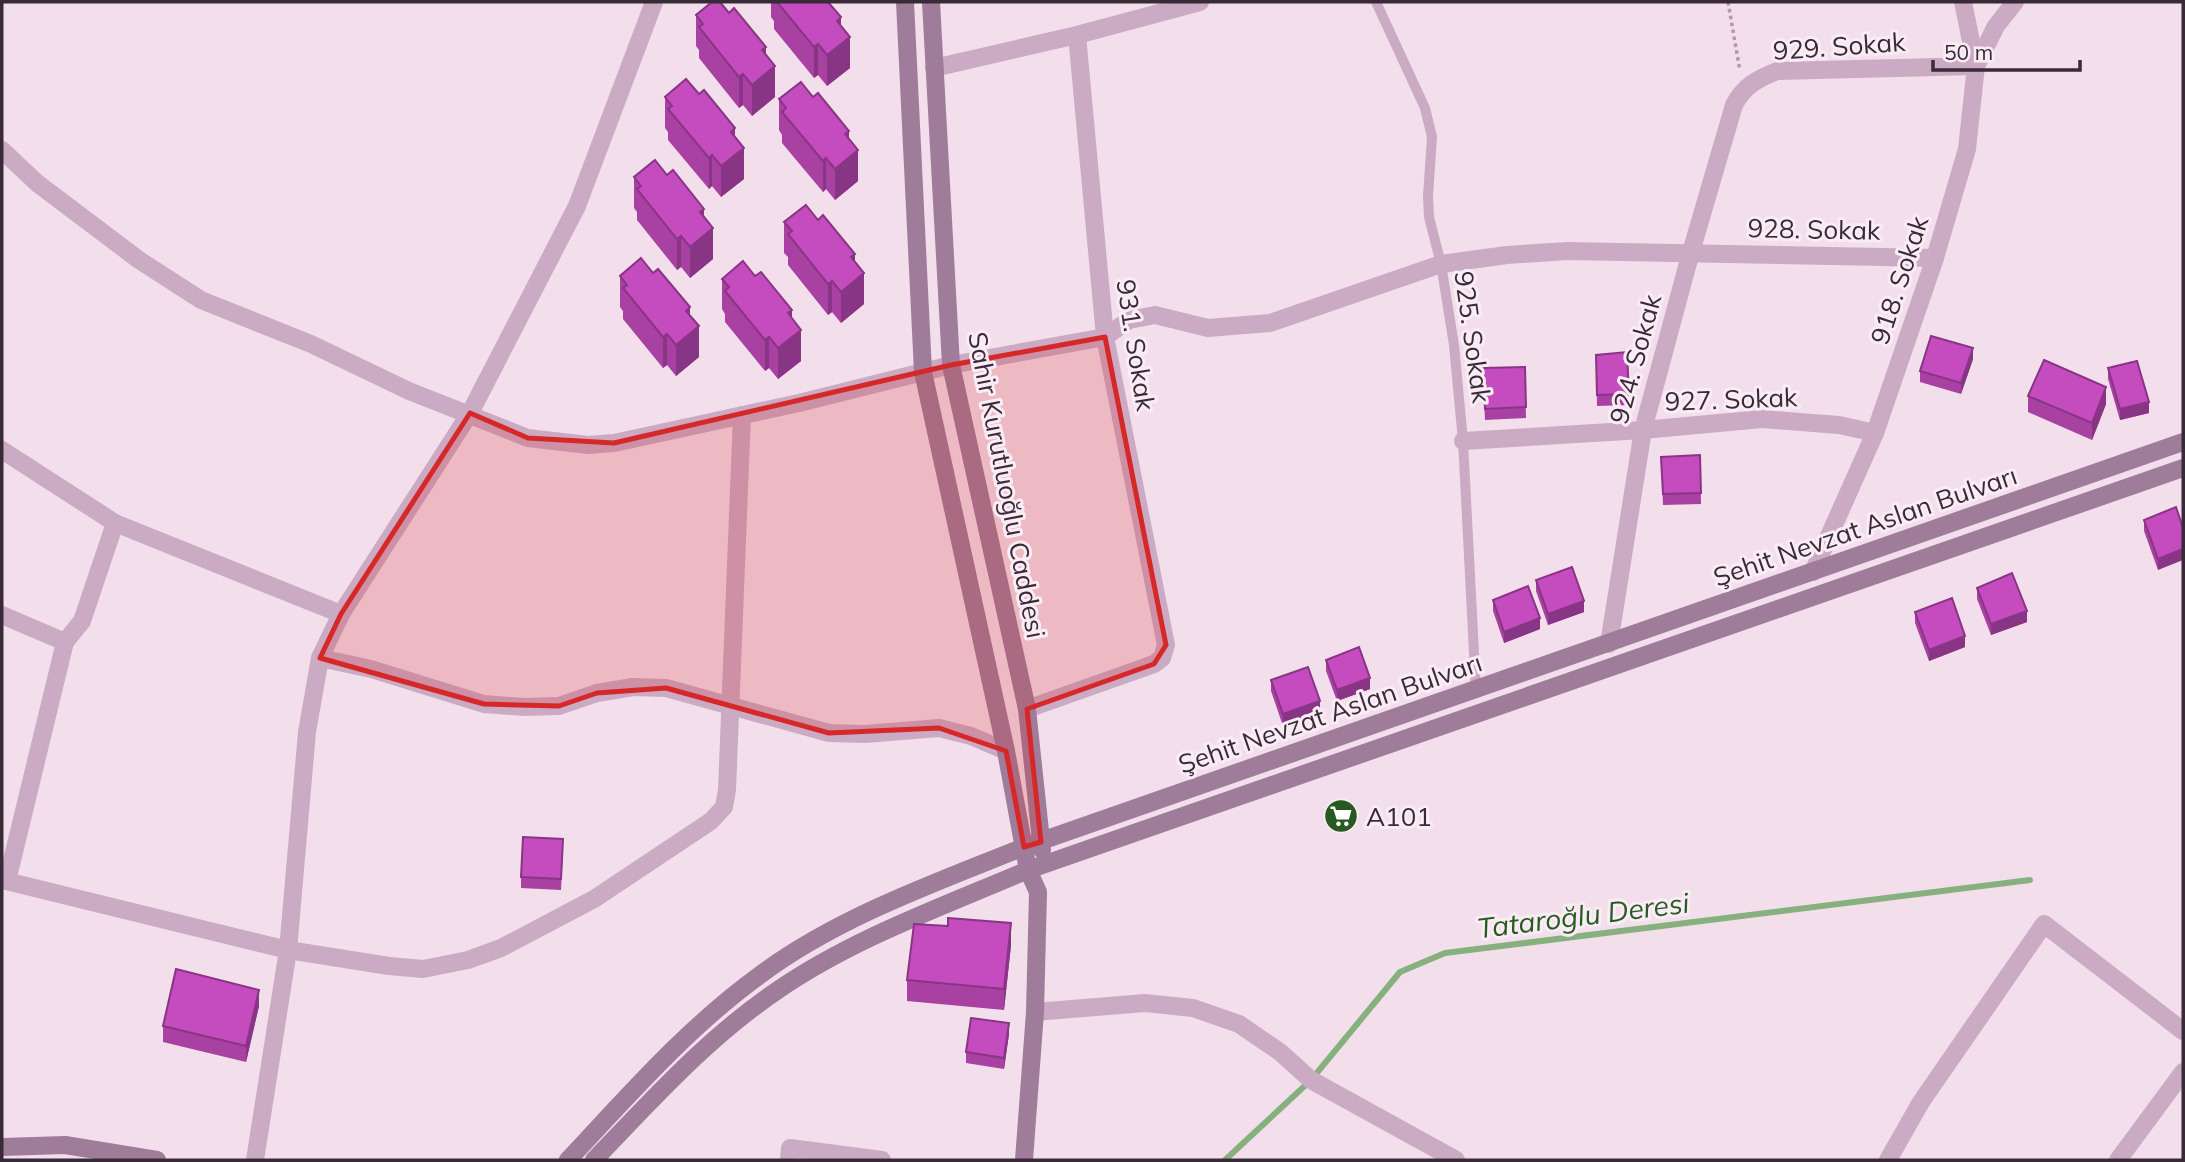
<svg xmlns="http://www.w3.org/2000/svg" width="2185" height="1162" font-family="Mulish,sans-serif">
<rect width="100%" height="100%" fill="#f3dfec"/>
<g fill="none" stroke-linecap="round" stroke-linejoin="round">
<path stroke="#86b07e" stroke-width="6" d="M1225,1160L1311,1080L1400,972L1445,953L2030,880"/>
<path stroke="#b795af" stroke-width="3.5" stroke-dasharray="3.5 3.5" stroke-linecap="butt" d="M1728,2L1740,71"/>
<path stroke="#cbabc3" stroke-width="10" d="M1376,2L1425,108L1432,137L1428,196L1429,217L1441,264L1454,345L1463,441L1476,691"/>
<g stroke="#cbabc3" stroke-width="18">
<path d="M934,68L1077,35L1200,2"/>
<path d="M2,150L37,183L139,260L201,300L311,344L409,391L528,438L588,445L614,443L799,403L951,365L1105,337L1129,320L1155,315L1208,328L1270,323L1441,264L1507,255L1567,251L1935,258"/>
<path d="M1463,441L1643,430L1762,419L1839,425L1875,433"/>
<path d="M2,450L115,523L341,614"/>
<path d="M1813,572L1875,433L1935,258L1967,149L1976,66L1996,26L2015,2"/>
<path d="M2,615L65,642L7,881"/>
<path d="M65,642L82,621L115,523"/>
<path d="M1609,644L1643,430L1691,252L1734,105C1744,86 1757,79 1777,71L1976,66L1963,2"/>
<path d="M320,658L371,669L484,704L524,707L559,706L597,693L633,687L666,688L829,733L865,734L939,728L971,736L1006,751"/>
<path d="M1027,709L1154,664L1162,658L1166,645L1105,337L1077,35"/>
<path d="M2,880L288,950L389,966L423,969L468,960L501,948L594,899L711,821L724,807L727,790L742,415"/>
<path d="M1035,1012L1145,1003L1193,1008L1239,1024L1280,1052L1311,1080L1456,1160"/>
<path d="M255,1160L288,950L307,732L320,658L341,614L470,413L577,206L654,2"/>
<path d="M789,1160L790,1148L882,1160"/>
<path d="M1888,1160L1921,1102L2044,924L2183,1031"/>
<path d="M2118,1160L2183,1072"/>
</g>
<g stroke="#9f7c99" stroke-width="18">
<path d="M905,2L923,372L1006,751L1028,870L1038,892L1035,1012L1024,1160"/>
<path d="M931,2L951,365L1027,709L1042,850"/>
<path d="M2,1147L65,1145L157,1160"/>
<path d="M568,1160C628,1096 688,1027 760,975C838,917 935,883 1024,847L2183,442"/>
<path d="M594,1160C652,1100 708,1037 778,990C854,938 944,906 1028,870L2183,468"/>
</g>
</g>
<g fill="#a941a3">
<path d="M771,2H828L841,25L850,68L827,86L818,75L814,78L774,29V21L771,17Z"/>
<path d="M696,15L766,55L775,97L752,116L743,105L739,108L699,58V50L696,46Z"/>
<path d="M665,97L735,137L744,179L721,197L712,186L709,189L668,140V132L665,128Z"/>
<path d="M813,97L849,139L858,181L835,200L826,189L823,192L782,143V135L779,130V99Z"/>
<path d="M634,177L704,217L713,259L690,278L681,267L677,270L637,220V212L634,208Z"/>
<path d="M784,222L855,262L864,304L841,323L832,312L828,315L788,265V257L784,253Z"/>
<path d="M620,276L690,316L699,357L676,376L667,365L663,368L623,319V311L620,307Z"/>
<path d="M722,279L792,318L801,361L778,379L769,368L765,371L725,322V314L722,309Z"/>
<path d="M1596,355L1629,394V405L1597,406Z"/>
<path d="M1973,359L1961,394L1920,382V371Z"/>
<path d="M1525,367L1526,418L1485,420L1483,379Z"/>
<path d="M2108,368L2149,413L2120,420L2108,379Z"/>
<path d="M2028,396L2106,404L2092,440L2028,412Z"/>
<path d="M1700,455L1701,504L1663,505L1661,457Z"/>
<path d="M2176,507L2158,570L2144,531V520Z"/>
<path d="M1536,580L1584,612L1548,625L1536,591Z"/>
<path d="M1977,588L2027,622L1991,635L1977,599Z"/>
<path d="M1493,600L1540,629L1504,643L1493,611Z"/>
<path d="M1915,612L1965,647L1929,661L1915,623Z"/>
<path d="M1326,660L1370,689L1337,701L1326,671Z"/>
<path d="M1271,680L1320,712L1283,726L1271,691Z"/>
<path d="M563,850L561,890L521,888V877Z"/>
<path d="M1011,945L1004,1010L907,1001V980Z"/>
<path d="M259,1006L246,1062L163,1042V1026Z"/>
<path d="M1009,1034L1004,1069L966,1063V1052Z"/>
</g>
<g fill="#893585">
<path d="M841,17V44L850,37V68L827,86V55L837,21Z"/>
<path d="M818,44V75L814,78V47Z"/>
<path d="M766,47V74L775,66V97L752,116V85L762,50Z"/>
<path d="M743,74V105L739,108V77Z"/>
<path d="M735,128V155L744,148V179L721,197V166L731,132Z"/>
<path d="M849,131V158L858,150V181L835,200V169L845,134Z"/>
<path d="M712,155V186L709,189V158Z"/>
<path d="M826,158V189L823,192V161Z"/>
<path d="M704,209V236L713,228V259L690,278V247L700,212Z"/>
<path d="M681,236V267L677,270V239Z"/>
<path d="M855,254V281L864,273V304L841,323V292L851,257Z"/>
<path d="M832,281V312L828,315V284Z"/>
<path d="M690,307V334L699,326V357L676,376V345L686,311Z"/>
<path d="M792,310V337L801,330V361L778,379V348L788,313Z"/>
<path d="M667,334V365L663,368V337Z"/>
<path d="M769,337V368L765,371V340Z"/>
<path d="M1973,348V359L1961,394V383Z"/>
<path d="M2106,387V404L2092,440V423Z"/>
<path d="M2149,402V413L2120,420V409Z"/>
<path d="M2183,549V560L2158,570V559Z"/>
<path d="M1584,601V612L1548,625V614Z"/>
<path d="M2027,611V622L1991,635V624Z"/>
<path d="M1540,618V629L1504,643V632Z"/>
<path d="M1965,636V647L1929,661V650Z"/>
<path d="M1370,678V689L1337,701V690Z"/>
<path d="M1320,701V712L1283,726V714Z"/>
<path d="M1011,923V945L1004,1010V989Z"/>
<path d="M259,990V1006L246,1062V1046Z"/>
<path d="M1009,1023V1034L1004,1069V1058Z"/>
</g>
<g fill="#c44cbe" stroke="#893585" stroke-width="2">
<path d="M712,2H720L729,13L734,8L766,47L762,50L775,66L752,85L743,74L739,77L699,27L703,24L696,15Z"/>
<path d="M777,2H828L841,17L837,21L850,37L827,55L818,44L814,47Z"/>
<path d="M686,79L699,94L704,90L735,128L731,132L744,148L721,166L712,155L709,158L668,109L672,106L665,97Z"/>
<path d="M801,82L813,97L818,93L849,131L845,134L858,150L835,169L826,158L823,161L782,112L786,108L779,99Z"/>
<path d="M655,160L667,175L673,170L704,209L700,212L713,228L690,247L681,236L677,239L637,189L641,186L634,177Z"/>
<path d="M806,205L818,220L823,215L855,254L851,257L864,273L841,292L832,281L828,284L788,234L792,231L784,222Z"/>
<path d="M641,258L653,273L658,269L690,307L686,311L699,326L676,345L667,334L663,337L623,288L627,285L620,276Z"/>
<path d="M743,261L755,276L761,272L792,310L788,313L801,330L778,348L769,337L765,340L725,291L729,287L722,279Z"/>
<path d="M1931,336L1973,348L1961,383L1920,371Z"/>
<path d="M1627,352L1629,394L1597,395L1596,355Z"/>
<path d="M2044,360L2106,387L2092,423L2028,396Z"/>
<path d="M2137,361L2149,402L2120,409L2108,368Z"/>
<path d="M1525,367L1526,407L1485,409L1483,368Z"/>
<path d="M1700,455L1701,493L1663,494L1661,457Z"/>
<path d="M2176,507L2183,528V549L2158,559L2144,520Z"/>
<path d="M1572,567L1584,601L1548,614L1536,580Z"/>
<path d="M2012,573L2027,611L1991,624L1977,588Z"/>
<path d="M1528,586L1540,618L1504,632L1493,600Z"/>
<path d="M1952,598L1965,636L1929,650L1915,612Z"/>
<path d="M1359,647L1370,678L1337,690L1326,660Z"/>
<path d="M1308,667L1320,701L1283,714L1271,680Z"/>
<path d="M523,837L563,839L561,879L521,877Z"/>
<path d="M948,918L1011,923L1004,989L907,980L914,924L948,926Z"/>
<path d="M176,969L259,990L246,1046L163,1026Z"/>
<path d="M971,1018L1009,1023L1004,1058L966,1052Z"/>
</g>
<path fill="#d62828" fill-opacity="0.2" stroke="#d62828" stroke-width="5" stroke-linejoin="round" d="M1105,337L1166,645L1154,664L1027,709L1041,842L1024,847L1006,751L939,728L829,733L666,688L597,693L559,706L484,704L320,658L341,614L470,413L528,438L614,443L951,365Z"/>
<defs>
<g id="supermarket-disc" transform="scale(1.75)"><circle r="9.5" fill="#275a20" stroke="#faecf5"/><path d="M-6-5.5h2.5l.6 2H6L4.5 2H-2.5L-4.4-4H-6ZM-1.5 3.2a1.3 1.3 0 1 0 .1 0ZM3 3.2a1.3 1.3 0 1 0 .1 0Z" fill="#fff"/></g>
</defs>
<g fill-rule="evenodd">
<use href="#supermarket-disc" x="1341" y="816"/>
</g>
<g text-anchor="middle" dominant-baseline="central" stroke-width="6" stroke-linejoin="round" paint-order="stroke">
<g font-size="26" fill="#392a37" stroke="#faecf5">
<text transform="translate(1839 46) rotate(-4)">929. Sokak</text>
<text transform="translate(1814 229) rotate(1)">928. Sokak</text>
<text transform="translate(1899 280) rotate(-72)">918. Sokak</text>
<text transform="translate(1473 337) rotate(82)">925. Sokak</text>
<text transform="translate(1136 345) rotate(81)">931. Sokak</text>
<text transform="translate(1635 359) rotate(-75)">924. Sokak</text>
<text transform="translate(1731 399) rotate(-2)">927. Sokak</text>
<text transform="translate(1007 485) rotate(79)">Sahir Kurutluoğlu Caddesi</text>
<text transform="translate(1865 526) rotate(-19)">Şehit Nevzat Aslan Bulvarı</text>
<text transform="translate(1330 713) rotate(-19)">Şehit Nevzat Aslan Bulvarı</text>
</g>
<g font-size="26" fill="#392a37" stroke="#faecf5" text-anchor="start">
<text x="1366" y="816">A101</text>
</g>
<g font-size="28" font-style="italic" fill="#275a20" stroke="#faecf5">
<text transform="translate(1583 915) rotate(-7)">Tataroğlu Deresi</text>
</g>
</g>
<rect width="2185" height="1162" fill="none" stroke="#392a37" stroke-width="7"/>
<path d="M1933 60v10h147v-10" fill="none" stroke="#392a37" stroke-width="3.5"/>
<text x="1944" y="60" font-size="21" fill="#392a37" stroke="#faecf5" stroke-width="5" paint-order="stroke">50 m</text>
</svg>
